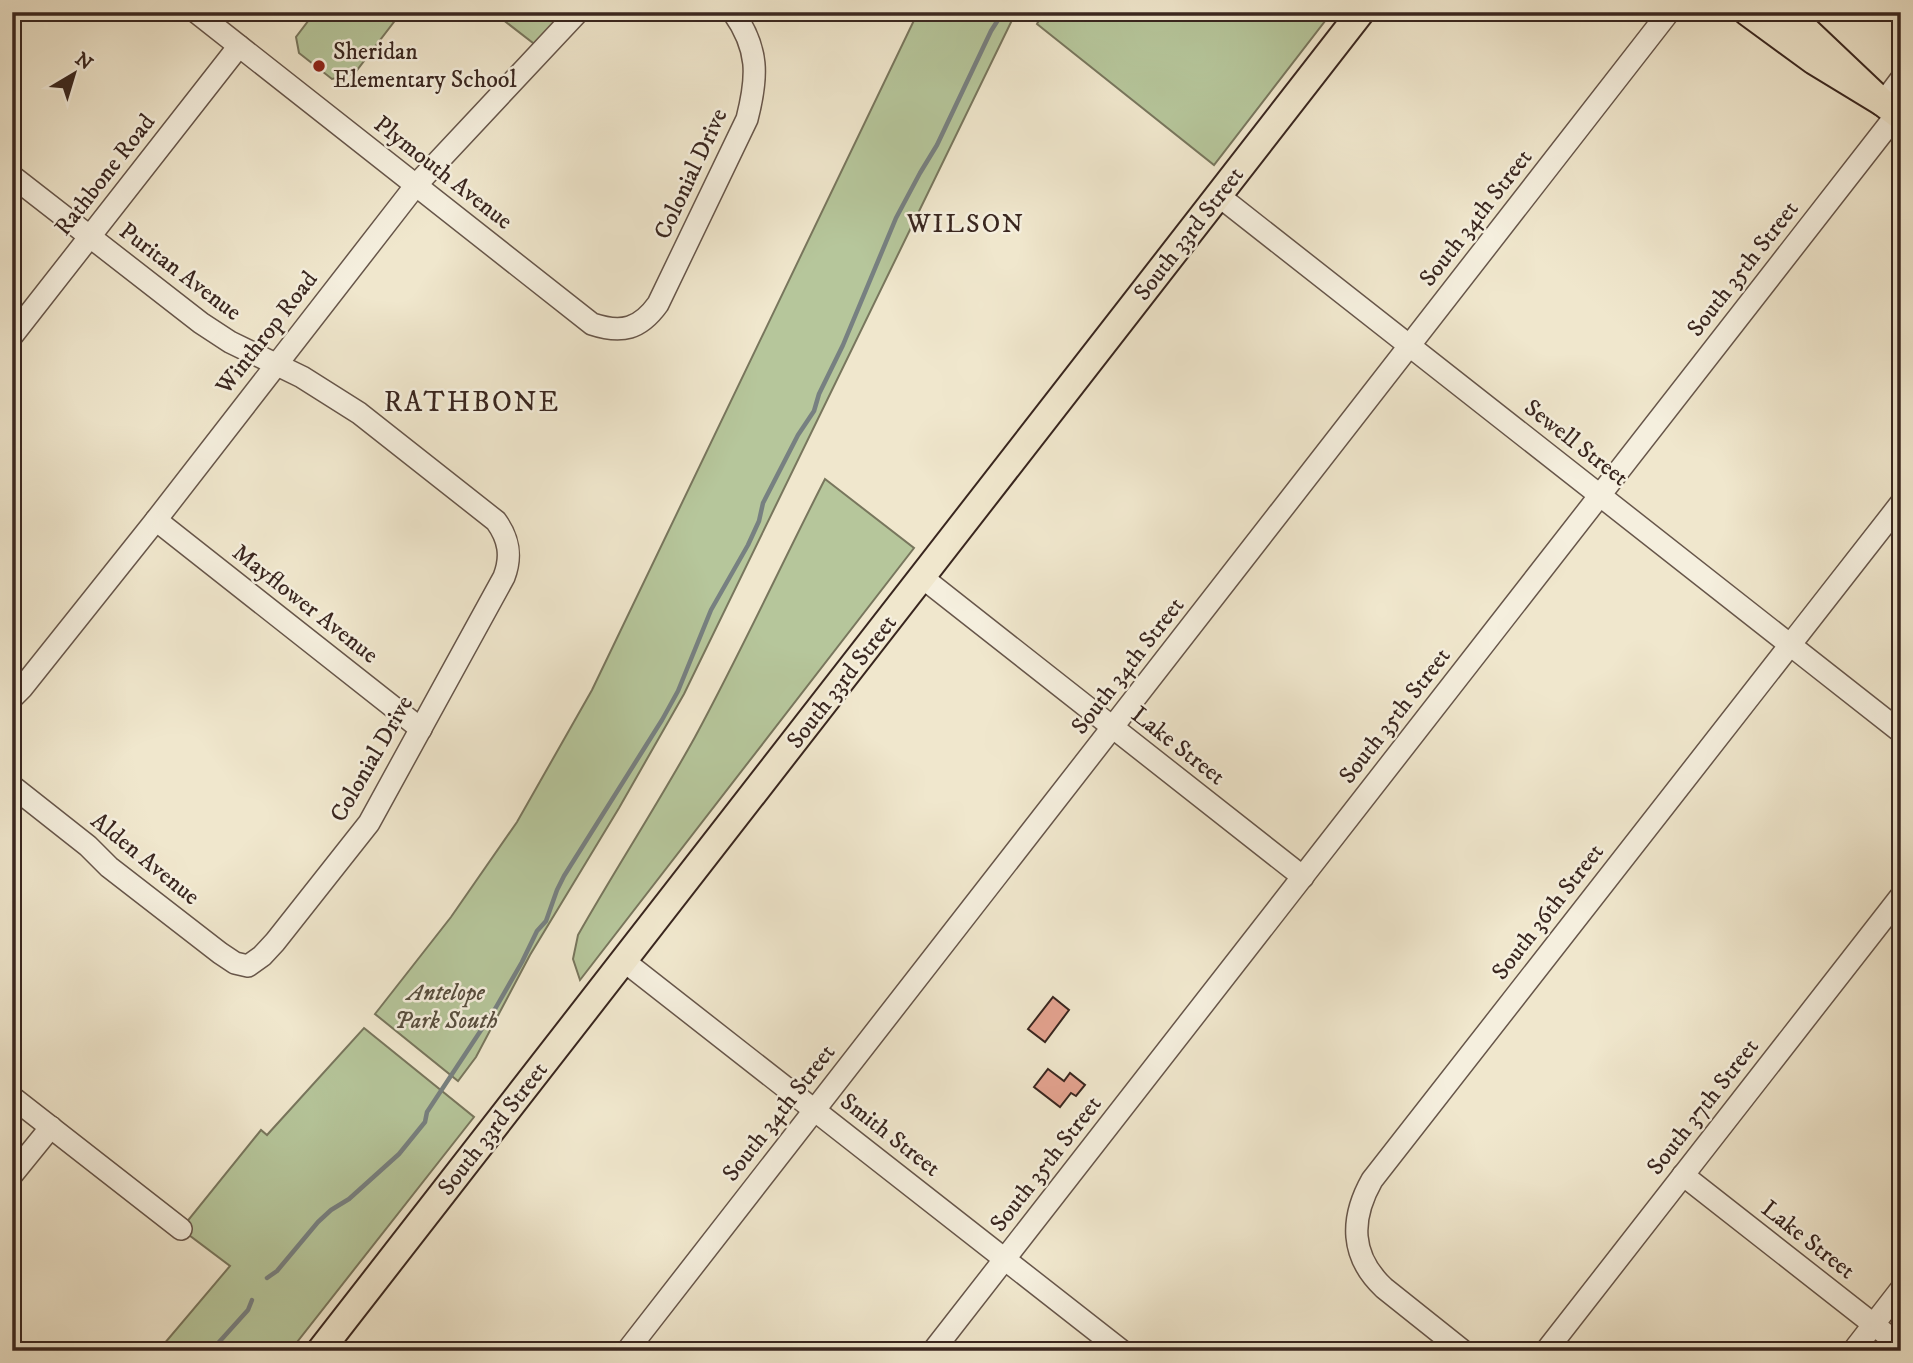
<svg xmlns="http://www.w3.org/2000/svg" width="1913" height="1363" font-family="'IM FELL DW Pica',serif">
<rect width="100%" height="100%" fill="#f0e7cd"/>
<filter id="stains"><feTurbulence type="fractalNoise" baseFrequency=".00286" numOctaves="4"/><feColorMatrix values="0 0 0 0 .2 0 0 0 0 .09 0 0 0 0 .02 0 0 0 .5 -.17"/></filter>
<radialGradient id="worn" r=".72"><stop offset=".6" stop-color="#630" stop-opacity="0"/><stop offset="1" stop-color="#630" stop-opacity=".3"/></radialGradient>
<g fill="#b6c69b" stroke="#78765d" stroke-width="2">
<path d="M315,12H397L400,14L354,74L332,79L299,53L296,37Z"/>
<path d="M493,12H578L542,50Z"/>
<path d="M918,12H1016L684,694L619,808L530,955L476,1057L458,1081L375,1014L451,917L517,822L592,690Z"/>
<path d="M1043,12H1332L1214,165L1037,24Z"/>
<path d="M825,479L914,548L580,980L573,959L578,935C616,868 658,804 695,737C741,652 781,565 825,479Z"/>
<path d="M364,1028L474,1117L290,1351H158L230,1266L181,1229L261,1130L267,1135Z"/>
</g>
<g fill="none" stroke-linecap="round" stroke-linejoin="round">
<g stroke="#778081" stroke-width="4.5">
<path d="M267,1278L277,1271L318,1222L331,1210L349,1199L399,1154L425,1122L427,1112L495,1009L522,962L537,931L546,921L557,890L564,876L662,720L678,691L711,610L748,545L759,521L763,503L798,435L814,411L819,394L843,345L896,218L920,173L937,145L991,31L1003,12"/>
<path d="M211,1351L248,1310L252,1300"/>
</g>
</g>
<g fill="#e4a390" stroke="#39261f" stroke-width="2">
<path d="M1053,997L1069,1010L1045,1042L1028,1029Z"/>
<path d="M1048,1069L1064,1081L1070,1073L1085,1085L1076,1096L1071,1093L1060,1107L1034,1087Z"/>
</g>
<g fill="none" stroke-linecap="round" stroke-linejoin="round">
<g stroke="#67564a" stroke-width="24">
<g id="minor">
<path d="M196,12L592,324C622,334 640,329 658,304L747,119C758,76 759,49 733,12"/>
<path d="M1883,103L1901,79"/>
<path d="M12,176L201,323L230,342L302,377L359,413L496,521C509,539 512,556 504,577L369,823L275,942L262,956L248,966L235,963L220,953L109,867L88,846L12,786"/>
<path d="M1219,196L1901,732"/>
<path d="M12,336L239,46"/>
<path d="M156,520L421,729"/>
<path d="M923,578L1303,877"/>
<path d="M12,698L22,688L156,520L416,185L578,12"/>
<path d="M624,961L1122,1351"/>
<path d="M12,1097L181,1229"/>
<path d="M12,1175L51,1127"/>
<path d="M1683,1175L1901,1346"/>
<path d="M627,1351L1669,12"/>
<path d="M933,1351L1897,114"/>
<path d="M1463,1351L1384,1288C1350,1256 1350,1219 1372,1180L1901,503"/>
<path d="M1546,1351L1901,896"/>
<path d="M1853,1351L1901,1289"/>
</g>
</g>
<g stroke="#39261f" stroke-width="30">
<g id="major">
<path d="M1747,12L1814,61L1883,103"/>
<path d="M1787,12L1883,103L1901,117"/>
<path d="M320,1351L1361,12"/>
</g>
</g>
<use href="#minor" stroke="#f5efde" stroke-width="21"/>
<use href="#major" stroke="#f0e7cd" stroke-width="26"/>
</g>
<circle fill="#8f2418" stroke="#f5efde" stroke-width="2.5" cx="319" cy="66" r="7"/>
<g text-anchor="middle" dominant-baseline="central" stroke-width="5" stroke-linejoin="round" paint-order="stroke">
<g font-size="24" fill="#39261f" stroke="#f5efde" text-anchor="start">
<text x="333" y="52">Sheridan<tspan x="333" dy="28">Elementary School</tspan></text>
</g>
<g font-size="24" fill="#39261f" stroke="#f5efde">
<text transform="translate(443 173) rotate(38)">Plymouth Avenue</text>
<text transform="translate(691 174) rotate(-65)">Colonial Drive</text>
<text transform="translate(105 175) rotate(-52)">Rathbone Road</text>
<text transform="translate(1476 218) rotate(-52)">South 34th Street</text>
<text transform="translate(1189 234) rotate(-52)">South 33rd Street</text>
<text transform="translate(1743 269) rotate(-52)">South 35th Street</text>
<text transform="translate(180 272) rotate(37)">Puritan Avenue</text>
<text transform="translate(267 333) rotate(-52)">Winthrop Road</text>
<text transform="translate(1576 443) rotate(38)">Sewell Street</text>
<text transform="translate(305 604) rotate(38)">Mayflower Avenue</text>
<text transform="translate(1128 666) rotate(-52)">South 34th Street</text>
<text transform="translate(842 682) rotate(-52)">South 33rd Street</text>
<text transform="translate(1395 716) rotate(-52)">South 35th Street</text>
<text transform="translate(1178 746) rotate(38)">Lake Street</text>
<text transform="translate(372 759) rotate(-60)">Colonial Drive</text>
<text transform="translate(145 859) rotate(39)">Alden Avenue</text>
<text transform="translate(1548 912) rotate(-52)">South 36th Street</text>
<text transform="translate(1703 1107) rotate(-52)">South 37th Street</text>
<text transform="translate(779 1113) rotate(-52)">South 34th Street</text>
<text transform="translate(493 1129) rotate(-52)">South 33rd Street</text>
<text transform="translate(890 1135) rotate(38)">Smith Street</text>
<text transform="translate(1046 1164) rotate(-52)">South 35th Street</text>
<text transform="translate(1808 1240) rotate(38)">Lake Street</text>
</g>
<g font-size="24" font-style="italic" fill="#584e3e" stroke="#f5efde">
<text x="446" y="993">Antelope<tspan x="446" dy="28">Park South</tspan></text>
</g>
<g font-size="26" letter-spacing="2" fill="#39261f" stroke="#f5efde">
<text x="966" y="224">WILSON</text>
</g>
<g font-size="28" letter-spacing="2" fill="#39261f" stroke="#f5efde">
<text x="472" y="402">RATHBONE</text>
</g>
</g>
<rect width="1913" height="1363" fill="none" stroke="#f0e7cd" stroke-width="42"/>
<rect x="14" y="14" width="1885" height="1335" fill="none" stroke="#39261f" stroke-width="3.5"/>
<rect x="21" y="21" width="1871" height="1321" fill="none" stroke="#39261f" stroke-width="2"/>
<g transform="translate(74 74) rotate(38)" stroke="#f5efde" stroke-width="5" paint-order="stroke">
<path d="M0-5L12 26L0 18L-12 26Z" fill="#39261f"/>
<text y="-10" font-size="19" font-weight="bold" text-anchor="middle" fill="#39261f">N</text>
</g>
<rect width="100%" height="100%" filter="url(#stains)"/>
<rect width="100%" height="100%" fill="url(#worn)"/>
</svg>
